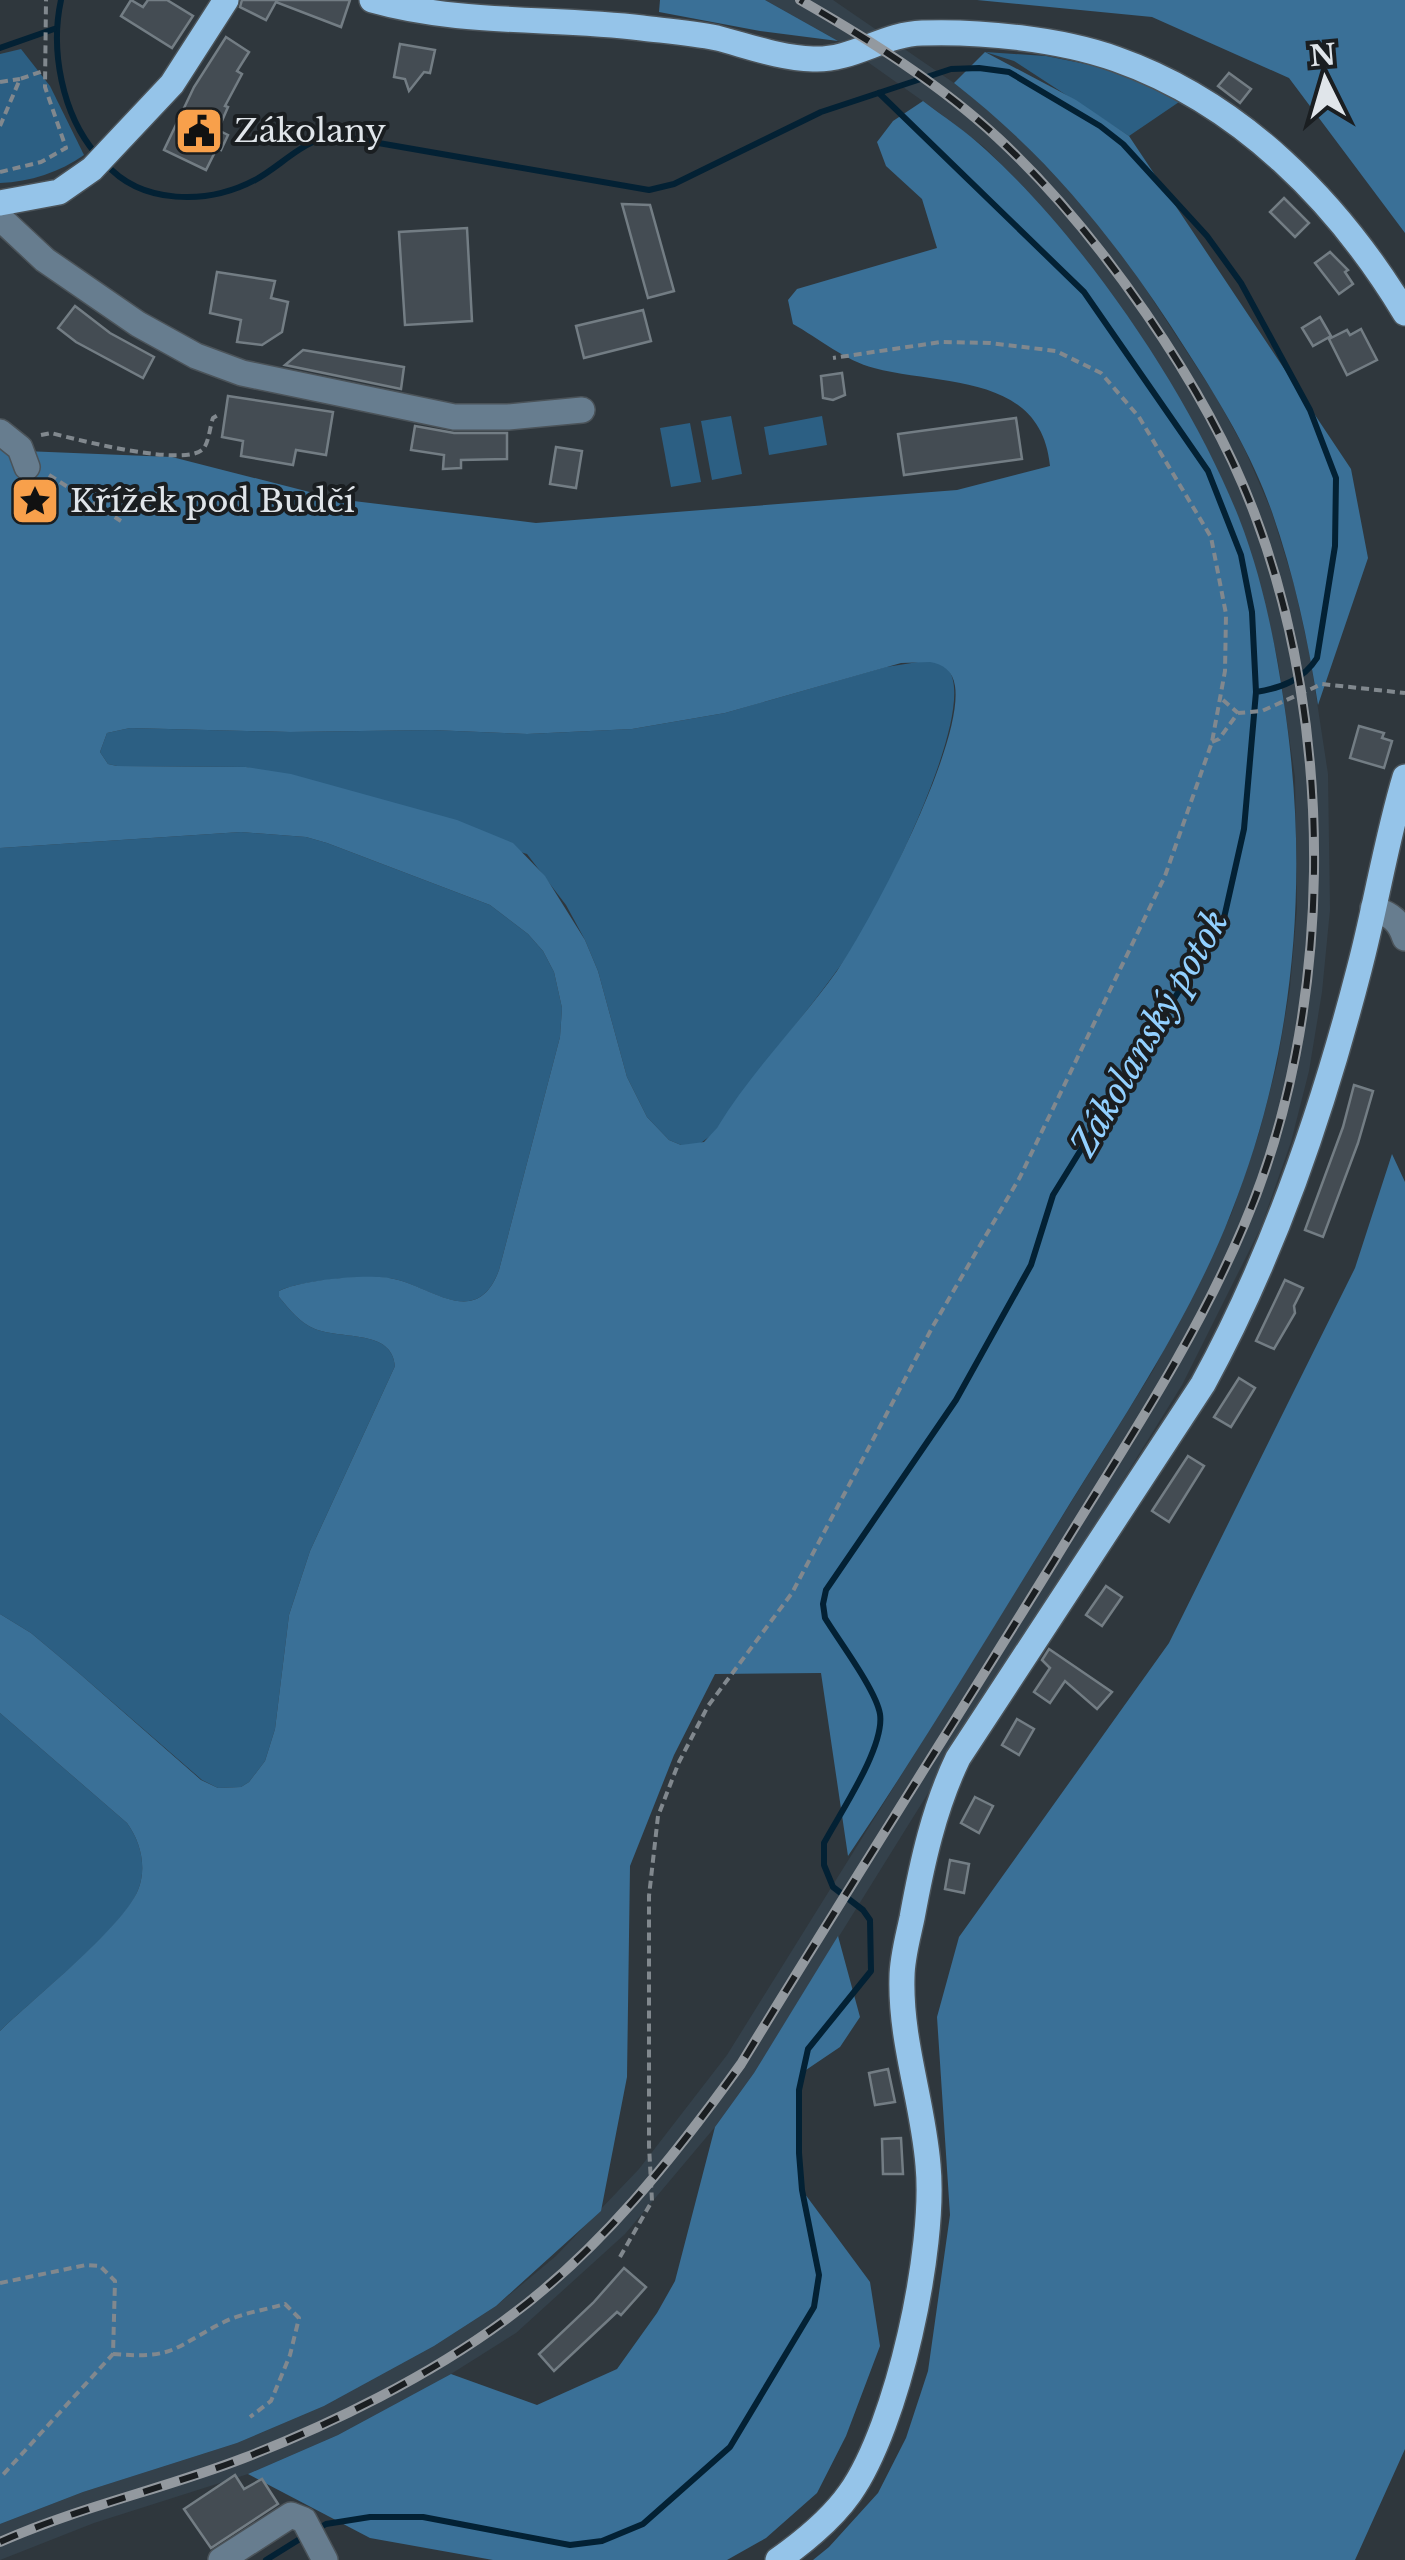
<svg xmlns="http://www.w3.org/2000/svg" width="1405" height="2560" font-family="'Libre Baskerville',serif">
<rect width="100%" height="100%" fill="#2f373d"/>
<path fill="#34414b" d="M765,0H833L954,83L1005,123L1094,217L1130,265L1215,395L1244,448L1271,510L1294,584L1310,656L1328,774L1330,910L1322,992L1309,1071L1291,1142L1261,1227L1182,1385L754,2073L715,2127L625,2234L516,2333L451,2374L338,2435L248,2474L94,2523L0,2560V2524L83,2492L237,2443L324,2406L434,2346L496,2306L556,2256L639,2169L727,2055L1154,1369L1231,1215L1259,1133L1277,1064L1290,988L1297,908L1295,777L1278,662L1262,592L1240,521L1214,462L1187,412L1104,285L1024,187L984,147L934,109L838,41Z"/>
<g fill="#2c5f83">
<path d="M21,49L50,86L84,155C60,172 30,182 0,183V54Z"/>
<path d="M985,52L1046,56L1111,69L1182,100L1129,136L1014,61Z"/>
<path d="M731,416L742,474L712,480L701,421Z"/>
<path d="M822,416L827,445L769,455L764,427Z"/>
<path d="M690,423L701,482L671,487L660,428Z"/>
<path d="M918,662C927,662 940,660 947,668C981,704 886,891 863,931C832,983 790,1030 753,1078C739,1096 727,1116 713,1134L698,1145H681L669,1140L647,1117L627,1077L598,971L585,940L566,905L527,854L246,767L117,766L108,764L100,752L107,733L130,728L290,732L432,730L527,734L632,729L725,713L886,667Z"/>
<path d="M241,832L306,837L327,843L490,905L528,934L543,951L554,972L562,1008L560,1037L499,1270C477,1330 431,1287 394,1279C370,1274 300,1280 279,1291V1297C290,1310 299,1322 315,1329C343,1340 392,1329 395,1366L310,1551L289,1615L275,1729L265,1761L249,1782L241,1787L218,1788L202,1780L80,1674L31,1633L0,1614V848Z"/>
<path d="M0,1713L127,1823C141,1842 147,1868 138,1890C123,1928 33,1999 0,2031Z"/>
</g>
<g fill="#3a7097" fill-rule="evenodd">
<path d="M660,0H765L838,41L760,31L659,12Z"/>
<path d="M977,0H1405V233L1289,78L1152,17Z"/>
<path d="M985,52L1076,100L1129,136L1351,469L1368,558L1318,705C1308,639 1294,575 1272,512C1252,455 1220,402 1187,351C1121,247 1052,159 954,83Z"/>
<path d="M923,101C944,117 967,132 986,150C1085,240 1190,394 1239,518C1262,577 1275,641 1284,703C1310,875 1296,1050 1231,1213C1189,1321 1122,1419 1061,1518C991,1631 922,1746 848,1856L821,1673L715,1674L674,1755L630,1866L627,2077L601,2211L496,2306L434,2346L324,2406L237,2443L83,2492L0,2524V2031C33,1999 122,1928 138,1890C147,1868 141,1842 127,1823L0,1713V1614L31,1633L80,1674L201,1780L218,1788L241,1787L249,1782L265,1761L275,1729L289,1615L310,1551L395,1366C392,1329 343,1340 315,1329C299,1322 290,1310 279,1297V1291C301,1280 370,1273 394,1279C432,1287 477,1330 499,1270L560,1037L562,1008L554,972L543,951L528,934L490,905L327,843L306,837L241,832L0,848V450L172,457L337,499L536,523L957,490L1050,466C1041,373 942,386 874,368C846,361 818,338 793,324L788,300L797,289L937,248L922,199L886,166L877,142L893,121ZM930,662C943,664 953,671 955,686C964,744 872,920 837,971C799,1024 751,1072 717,1128L704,1142L681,1145L669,1140L647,1117L627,1077L598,971L585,940L545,876L513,843L457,820L291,774L246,767L117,766L108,764L100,752L107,733L130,728L290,732L432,730L527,734L632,729L725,713L901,663Z"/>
<path d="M1392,1154L1405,1182V2449L1355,2560H813L829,2547L878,2493L906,2438L928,2371L950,2215L937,2017L959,1937L1169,1643L1355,1268Z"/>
<path d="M838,1936L860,2017L840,2047L803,2072L799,2131L802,2190L870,2282L880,2346L846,2436L817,2493L766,2538L727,2560H493L370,2538L248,2474L338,2435L451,2374L537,2405L617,2369L657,2313L675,2281L715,2127L754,2073Z"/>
</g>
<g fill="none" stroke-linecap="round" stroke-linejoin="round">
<g stroke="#032134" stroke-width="6">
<path d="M61,0C50,50 62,114 96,154"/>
<path d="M0,48L54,29"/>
<path d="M879,93L1084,292L1208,471L1241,555L1252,612L1256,692"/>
<path d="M105,163C141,205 208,205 255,180C276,169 298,146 321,139C327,137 337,138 344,137L649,190L674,184L821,112L951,69L979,68L1009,72L1100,126L1123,144L1207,236L1241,283L1310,410L1336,478L1335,546L1317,658C1303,680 1281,688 1256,692L1244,829L1224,918L1053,1195L1031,1265L956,1400L826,1590L823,1604L825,1618C839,1641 876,1690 880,1714C885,1747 840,1813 824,1843V1865L833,1887L863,1910L870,1920L871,1971L808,2049L799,2090V2153L802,2190L819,2275L814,2307L730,2447L643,2524L602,2541L570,2545L423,2517H370L326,2524L314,2531"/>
<path d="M266,2560L303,2537"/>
</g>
</g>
<g fill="#444c53" stroke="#737d84" stroke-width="2.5">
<path d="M131,0L143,7L148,0H167L193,16L172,48L121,16Z"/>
<path d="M242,0H350L341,27L276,2L266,20L240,7Z"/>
<path d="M226,37L249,52L237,71L242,74L225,106L228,107L218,130L228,135L221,150L217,148L206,170L164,150L194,87Z"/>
<path d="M400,44L435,50L430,73L424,72L409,91L405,79L394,77Z"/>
<path d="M1229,73L1251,89L1240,103L1218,86Z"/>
<path d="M1284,198L1309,223L1295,237L1270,212Z"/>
<path d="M622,204L650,205L674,291L648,298Z"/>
<path d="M467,228L472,321L405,325L399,232Z"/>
<path d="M1330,252L1348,270L1345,272L1353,284L1339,294L1315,263Z"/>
<path d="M217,272L275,281L271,298L288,302L282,332L262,345L237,342L241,320L210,313Z"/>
<path d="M75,306L110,333L154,357L143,378L76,342L58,328Z"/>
<path d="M643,310L651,341L584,358L576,326Z"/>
<path d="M1320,317L1331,336L1313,346L1302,328Z"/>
<path d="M1361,329L1377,360L1347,375L1329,339L1347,330L1350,335Z"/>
<path d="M303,350L404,367L401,389L285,365Z"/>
<path d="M842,373L845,395L833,400L823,398L821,376Z"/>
<path d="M228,396L333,412L326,455L296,450L293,465L241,456L243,441L222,437Z"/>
<path d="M1016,418L1022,459L904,475L898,434Z"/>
<path d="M415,426L454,433H507V459L461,460V468L443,469L444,455L411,450Z"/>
<path d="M556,447L582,451L576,488L550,484Z"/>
<path d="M1359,726L1384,733L1382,738L1392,741L1384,768L1350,758Z"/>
<path d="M1354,1085L1373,1091L1358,1143L1323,1237L1305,1230L1343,1127Z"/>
<path d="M1285,1280L1303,1288L1294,1306L1295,1313L1274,1349L1256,1341Z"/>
<path d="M1239,1378L1255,1388L1231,1427L1214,1417Z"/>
<path d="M1188,1456L1204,1466L1169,1522L1152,1511Z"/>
<path d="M1106,1586L1122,1597L1102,1626L1086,1615Z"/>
<path d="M1049,1649L1112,1692L1097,1709L1065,1681L1050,1703L1034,1692L1050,1668L1042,1660Z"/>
<path d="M1017,1719L1034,1729L1019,1755L1002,1745Z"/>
<path d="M975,1797L993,1806L979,1833L961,1823Z"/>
<path d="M950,1860L969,1864L964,1893L945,1889Z"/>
<path d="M888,2069L895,2102L875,2105L869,2073Z"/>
<path d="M901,2138L903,2174H883L882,2139Z"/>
<path d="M624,2268L646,2287L621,2315L617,2312L554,2371L539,2354L593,2303Z"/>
<path d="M235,2475L244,2489L262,2479L278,2504L211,2548L184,2509Z"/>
</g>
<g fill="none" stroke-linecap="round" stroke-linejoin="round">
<g stroke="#4b5359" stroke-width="28">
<g id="minor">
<path d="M0,218L45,260L138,324L196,356L242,373L454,417H508L582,410"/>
<path d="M0,432L20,448L27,467"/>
<path d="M1373,908C1391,915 1399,920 1405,938"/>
<path d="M221,2560L291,2515L304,2520L325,2560"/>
</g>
</g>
<g stroke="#4b5359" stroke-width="28">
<g id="major">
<path d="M372,0C460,25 552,17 642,28C667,31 692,33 717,38C748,46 780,58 813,59C852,61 884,34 922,33C981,31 1060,39 1116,59C1241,103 1338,202 1405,313"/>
<path d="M0,203L59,192L92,169L172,84L226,0"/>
<path d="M778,2560C805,2541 831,2520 850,2493C898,2425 936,2248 928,2165C923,2102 900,2041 902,1977C902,1958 908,1937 912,1918C922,1863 934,1808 958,1758L1203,1384C1274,1254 1322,1113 1359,970C1376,906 1386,840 1405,777"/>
</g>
</g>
<g stroke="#81888e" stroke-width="4" stroke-dasharray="8 5" stroke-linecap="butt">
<path d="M0,82L20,79"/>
<path d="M0,126L20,79L43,71"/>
<path d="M0,172L41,162L66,148L45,87L46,0"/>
<path d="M41,435L51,433C75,439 188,469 204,448C209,441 210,426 213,418L218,415"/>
<path d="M49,475L121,521"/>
<path d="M1223,700L1238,713"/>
<path d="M1212,742L1219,739L1238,713L1262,711L1322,684L1405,693"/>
<path d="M620,2257L652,2201L649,2146V1896L658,1816L679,1762L708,1706L792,1593L933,1326L1020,1177L1165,876L1212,742L1225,671L1226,614L1211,537L1139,417L1101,373L1056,351L990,343L941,342L833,358"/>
<path d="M0,2283L86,2265L100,2266L115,2281L113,2354L0,2478"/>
<path d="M113,2354C176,2359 172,2348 224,2322C242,2313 265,2310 285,2304L299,2318L290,2355L271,2401L250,2417"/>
</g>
<use href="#minor" stroke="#677d8f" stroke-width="25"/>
<use href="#major" stroke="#95c4e9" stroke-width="25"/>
<g stroke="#93999f" stroke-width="10">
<path id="rail" d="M0,2542C79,2507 164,2489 244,2458C332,2424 429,2376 505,2320C599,2252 674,2157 741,2064C844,1895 950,1729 1054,1561C1121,1451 1194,1344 1244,1225C1335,1013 1336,730 1255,515C1208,388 1097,230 998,138C940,84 868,39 800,0"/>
</g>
<use href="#rail" stroke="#1a1e21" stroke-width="6" stroke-dasharray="19" stroke-linecap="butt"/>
</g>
<defs>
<g id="civic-square" transform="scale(2.5)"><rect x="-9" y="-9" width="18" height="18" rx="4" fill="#f8a04b" stroke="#1a1e21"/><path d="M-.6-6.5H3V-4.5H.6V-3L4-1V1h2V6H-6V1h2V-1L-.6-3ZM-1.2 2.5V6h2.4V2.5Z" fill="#111"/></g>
<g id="sight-square" transform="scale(2.5)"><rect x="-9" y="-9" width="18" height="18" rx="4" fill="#f8a04b" stroke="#1a1e21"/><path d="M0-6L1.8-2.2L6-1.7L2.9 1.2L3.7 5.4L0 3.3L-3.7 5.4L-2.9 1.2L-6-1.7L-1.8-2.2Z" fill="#111"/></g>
</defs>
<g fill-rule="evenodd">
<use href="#civic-square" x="199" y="131"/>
<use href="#sight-square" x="35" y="501"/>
</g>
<g text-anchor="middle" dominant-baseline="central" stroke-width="8" stroke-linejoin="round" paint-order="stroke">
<g font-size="32" fill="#e0e5ea" stroke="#1a1e21" text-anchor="start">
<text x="234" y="131">Zákolany</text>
<text x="70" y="501">Křížek pod Budčí</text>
</g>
<g font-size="35" font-style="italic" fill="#92d0ff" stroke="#1a1e21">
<text transform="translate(1149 1033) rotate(-60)">Zákolanský potok</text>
</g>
</g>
<g transform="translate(1325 80) rotate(355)" stroke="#1a1e21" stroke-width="8" paint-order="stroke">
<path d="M0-8L18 38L0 25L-18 38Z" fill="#e0e5ea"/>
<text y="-15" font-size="28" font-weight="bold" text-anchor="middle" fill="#e0e5ea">N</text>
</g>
</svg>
